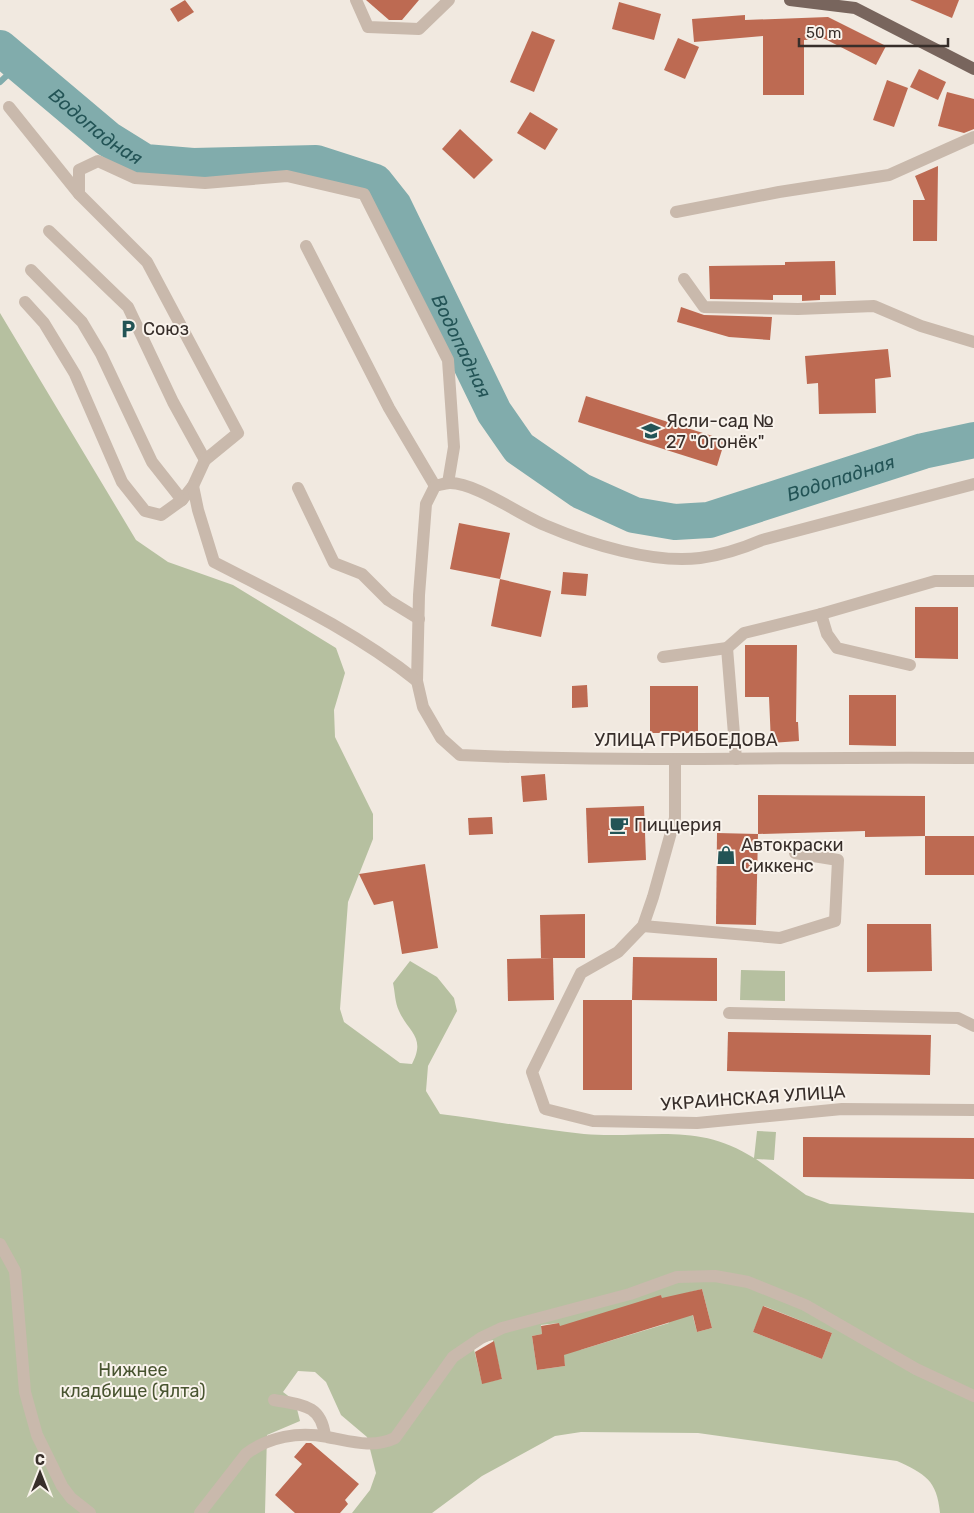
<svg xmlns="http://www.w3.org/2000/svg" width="974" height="1513" font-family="Rubik,sans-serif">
<rect width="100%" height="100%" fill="#f1e9e0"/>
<g fill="#b6c0a0" fill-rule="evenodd">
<path d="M0,313L136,540L168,562L233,585L336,648L345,673L334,710L335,737L373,814V839L348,902L340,1009L344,1022L400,1063L412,1064C426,1037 409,1033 399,1011C395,1003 395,992 393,983L410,961L437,977L454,998L457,1011L428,1066L426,1091L440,1114C487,1120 536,1129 584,1134C647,1139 697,1121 754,1158L757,1131L776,1132L774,1160L756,1159L806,1195L830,1204L974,1213V1513H940C937,1480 925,1474 897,1461L698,1433L581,1432L555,1436L482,1476L432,1513H352L370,1490L376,1473L367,1437L341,1415L326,1382L315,1372L298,1371L283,1392L295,1401L300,1421L267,1435L265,1513H0ZM702,1289L712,1328L697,1332L687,1293ZM661,1295L669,1323L580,1350ZM764,1306L832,1333L822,1359L753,1332ZM559,1323L565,1366L537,1370L532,1336L542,1334L541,1325ZM493,1340L502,1379L482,1383L473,1345Z"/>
<path d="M741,970L785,971V1001L740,1000Z"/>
</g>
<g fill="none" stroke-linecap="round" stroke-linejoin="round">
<path stroke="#81acac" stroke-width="6" d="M0,82L19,64"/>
<path stroke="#81acac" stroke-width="36" id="s1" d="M0,48L108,139L145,162L193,166L316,163L375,182L394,206L494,412L519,448L581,491L634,515L675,522L709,520L923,451L974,440"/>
</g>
<g fill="#bd6a52">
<path d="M185,0L194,12L178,22L170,9Z"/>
<path d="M366,0H419L402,20H389Z"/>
<path d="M910,0H959L952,18Z"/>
<path d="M619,2L661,14L654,40L612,29Z"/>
<path d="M745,15V20L828,17L886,46L876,65L825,39L804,40V95H763V36L694,42L692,19Z"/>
<path d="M532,31L555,40L534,92L510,82Z"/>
<path d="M678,38L699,47L685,79L664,70Z"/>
<path d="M919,69L946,82L938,100L910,87Z"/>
<path d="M887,80L908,88L894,127L873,120Z"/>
<path d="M947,92L974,99V129L964,133L938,126Z"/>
<path d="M530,112L558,129L545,150L517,133Z"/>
<path d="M460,129L493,160L474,179L442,149Z"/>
<path d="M938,166L937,241H913V200H925L915,176Z"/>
<path d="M835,261L836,295H820V300L802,301V295H773V300L710,299L709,266L785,265V262Z"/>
<path d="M681,307L704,315L772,317L770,340L729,337L677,322Z"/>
<path d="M888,349L891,377L875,379L876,413L819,414L818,383L807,384L805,356Z"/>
<path d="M586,396L725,440L717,466L578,422Z"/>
<path d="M459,523L510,533L500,579L450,569Z"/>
<path d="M563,572L588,574L586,596L561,594Z"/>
<path d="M500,579L551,591L541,637L491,626Z"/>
<path d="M915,607H958V659L915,658Z"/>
<path d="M745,645H797L796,722H798L799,741L771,743L769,697H745Z"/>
<path d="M587,685L588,707L572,708V686Z"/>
<rect x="650" y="686" width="48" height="47"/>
<path d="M849,695H896V746L849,745Z"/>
<path d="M545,774L547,800L523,802L521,776Z"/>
<path d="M758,795L925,796V836L865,837V831L758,834Z"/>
<path d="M644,806L646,860L588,863L586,808Z"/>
<path d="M492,817L493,834L469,835L468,818Z"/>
<path d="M717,833L758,834L756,925L716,924Z"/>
<rect x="925" y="836" width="49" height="39"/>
<path d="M425,864L438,948L402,954L393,901L374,905L359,874Z"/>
<path d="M585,914V958H541L540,915Z"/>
<path d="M867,924H931L932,971L867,972Z"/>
<path d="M633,957L717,958V1001L632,1000Z"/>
<path d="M553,958L554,1000L508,1001L507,959Z"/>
<rect x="583" y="1000" width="49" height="90"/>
<path d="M728,1032L931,1035L930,1075L727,1071Z"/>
<path d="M803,1137L974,1138V1179L803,1177Z"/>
<path d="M702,1289L712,1328L697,1332L693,1315L564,1355L565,1366L537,1370L532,1336L542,1334L541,1326L559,1323L560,1326L661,1295L662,1298Z"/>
<path d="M763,1306L832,1333L822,1359L753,1332Z"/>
<path d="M494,1341L502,1379L482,1384L475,1352Z"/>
<path d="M306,1443H311L359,1484L345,1500L348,1504L340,1513H295L275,1495L302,1464L294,1457Z"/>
</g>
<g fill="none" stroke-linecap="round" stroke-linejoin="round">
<g stroke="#c9b9ac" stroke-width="12">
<path d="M356,0L368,27L419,29L449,0"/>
<path d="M9,107L79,194"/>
<path d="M676,212L779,192L889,175L974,137"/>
<path d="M49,231L128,307L173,402L205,460"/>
<path d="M306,246L389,408L435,486"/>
<path d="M31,270L82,322L101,354L152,462L182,500L193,486L205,460L238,433L147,262L79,194V170L98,161L135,178L205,183L287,176L364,194L448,360L454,447L448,483"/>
<path d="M684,279L704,307L798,309L874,306L921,326L974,342"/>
<path d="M25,302L44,323L75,374L122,482L145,511L161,515L182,500"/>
<path d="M974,484L762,540C741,549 722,555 700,558C654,564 589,544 547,526C521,516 477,483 450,483C445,483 440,485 435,486L426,504L419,595L417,681L423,707L441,738L460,755C631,763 803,756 974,758"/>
<path d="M193,486L198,510L214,562C284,598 356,632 417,681"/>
<path d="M298,488L334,563L362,574L388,600L419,619"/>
<path d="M821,614L827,634L837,648L910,665"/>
<path d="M727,648L736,759"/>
<path d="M663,657L727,648L744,633L821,614L935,581H974"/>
<path d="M675,760V818L653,897L643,926L618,952L581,973L532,1072L545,1109L593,1121L697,1123L842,1109L974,1110"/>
<path d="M643,926L780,938L835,921L838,860L795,853"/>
<path d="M729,1013L958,1018L974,1026"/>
<path d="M0,1244L15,1271L25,1392L37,1435L62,1486L71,1498L90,1513"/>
<path d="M274,1400C302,1405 321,1404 325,1436"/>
<path d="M200,1513L246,1454C268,1437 299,1431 327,1437C350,1441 372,1449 395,1438L453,1357L481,1338L502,1328L630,1294L677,1277L715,1276L748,1282L805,1305L916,1369L974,1396"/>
</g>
<path stroke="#78655d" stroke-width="12" d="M790,0L855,8L974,69"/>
</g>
<defs>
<g id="parking-bare" transform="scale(1.5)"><path d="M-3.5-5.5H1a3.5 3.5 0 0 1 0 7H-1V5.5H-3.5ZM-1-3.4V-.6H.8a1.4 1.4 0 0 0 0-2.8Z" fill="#235456" stroke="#f9f3ec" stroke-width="2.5" paint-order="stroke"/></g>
<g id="school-bare" transform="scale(1.5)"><path d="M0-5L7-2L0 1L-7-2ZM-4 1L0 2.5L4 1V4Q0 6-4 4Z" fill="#235456" stroke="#f9f3ec" stroke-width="2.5" paint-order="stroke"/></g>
<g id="cafe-bare" transform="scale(1.5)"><path d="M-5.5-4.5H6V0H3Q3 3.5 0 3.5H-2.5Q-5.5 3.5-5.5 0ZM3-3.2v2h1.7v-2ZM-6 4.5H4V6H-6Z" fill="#235456" stroke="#f9f3ec" stroke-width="2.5" paint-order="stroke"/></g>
<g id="shop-bare" transform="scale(1.5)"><path d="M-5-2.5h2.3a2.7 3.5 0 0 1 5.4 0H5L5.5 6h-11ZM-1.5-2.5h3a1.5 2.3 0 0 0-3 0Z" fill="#235456" stroke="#f9f3ec" stroke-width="2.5" paint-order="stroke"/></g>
</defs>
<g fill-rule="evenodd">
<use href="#parking-bare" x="128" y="329"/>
<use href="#school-bare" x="651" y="431"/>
<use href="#cafe-bare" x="619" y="825"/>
<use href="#shop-bare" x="726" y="855"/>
</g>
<g text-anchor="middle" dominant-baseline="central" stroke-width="4" stroke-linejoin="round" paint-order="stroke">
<g font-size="18" fill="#372e2a" stroke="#f9f3ec" text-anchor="start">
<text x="143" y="329">Союз</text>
<text x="666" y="421">Ясли-сад №<tspan x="666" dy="21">27 "Огонёк"</tspan></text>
<text x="634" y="825">Пиццерия</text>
<text x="741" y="845">Автокраски<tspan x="741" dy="21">Сиккенс</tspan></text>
</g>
<g font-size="18" fill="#372e2a" stroke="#f9f3ec">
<text x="686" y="740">УЛИЦА ГРИБОЕДОВА</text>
<text transform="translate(753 1098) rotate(-4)">УКРАИНСКАЯ УЛИЦА</text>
</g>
<g font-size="18" fill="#485430" stroke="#f9f3ec">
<text x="133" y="1370">Нижнее<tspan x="133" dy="21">кладбище (Ялта)</tspan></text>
</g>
<g font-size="19" font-style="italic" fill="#235456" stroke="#f9f3ec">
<text stroke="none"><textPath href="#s1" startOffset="124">Водопадная</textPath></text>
<text stroke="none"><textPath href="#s1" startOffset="604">Водопадная</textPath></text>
<text stroke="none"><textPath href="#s1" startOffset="1069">Водопадная</textPath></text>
</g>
</g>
<g transform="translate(40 1473)" stroke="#f9f3ec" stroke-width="4" paint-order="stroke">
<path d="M0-4L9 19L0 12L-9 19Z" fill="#372e2a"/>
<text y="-8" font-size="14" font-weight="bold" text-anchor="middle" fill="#372e2a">С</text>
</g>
<path d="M799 38v8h149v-8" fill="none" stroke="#372e2a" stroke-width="2.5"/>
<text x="806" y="38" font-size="15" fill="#372e2a" stroke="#f9f3ec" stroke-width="4" paint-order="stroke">50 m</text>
</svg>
